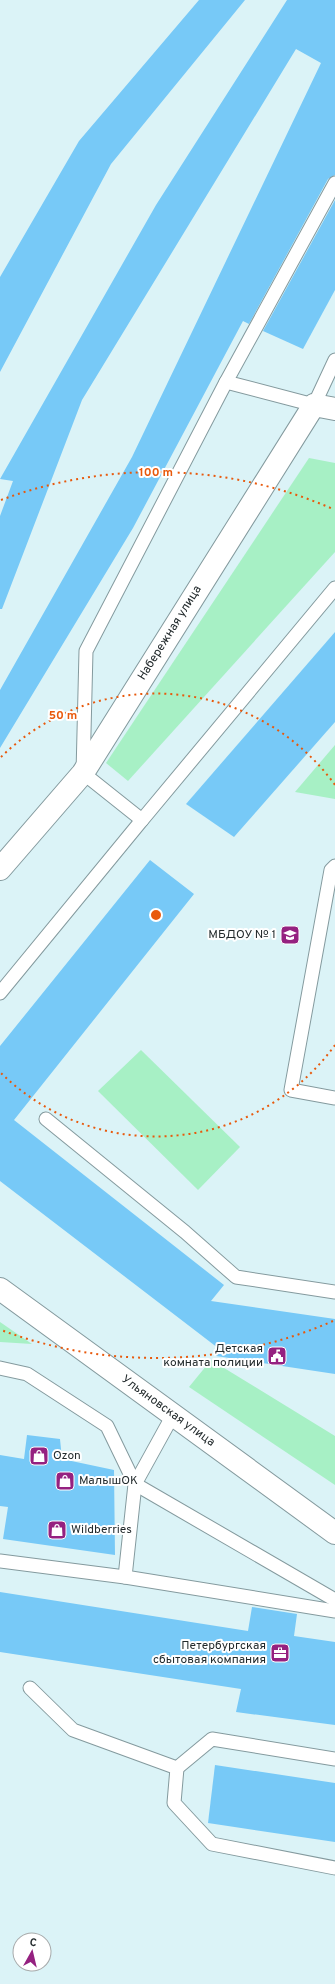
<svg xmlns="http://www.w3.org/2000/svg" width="335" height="1984" font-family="Overpass,sans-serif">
<rect width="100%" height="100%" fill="#dbf3f7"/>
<g fill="#a7f0c5">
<path d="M309,458L335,463V552L128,781L106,763Z"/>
<path d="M335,745V799L295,792Z"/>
<path d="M141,1050L240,1147L198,1190L98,1091Z"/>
<path d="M0,1322L32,1344L0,1342Z"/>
<path d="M211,1360L335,1436V1485L189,1387Z"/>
</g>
<g fill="#77c9f7">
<path d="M199,0H245L111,164L0,372V277L79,141Z"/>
<path d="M287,0H335V175L328,179L249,324L243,321L133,528L0,748V690L132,457L321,63L296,49L82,400L2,609H0V516L13,481L0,479L156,205Z"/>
<path d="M335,200V290L303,349L263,331Z"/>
<path d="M335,632V722L234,837L186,804Z"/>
<path d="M150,860L194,894L14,1120L224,1285L211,1301L335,1319V1374L216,1356L218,1348L0,1181V1046Z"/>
<path d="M27,1435L60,1439L62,1459L114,1470L115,1555L3,1539L8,1507L0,1506V1455L24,1459Z"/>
<path d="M0,1592L248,1631L252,1607L297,1614L294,1636L335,1642V1725L236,1712L241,1689L0,1652Z"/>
<path d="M215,1765L335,1783V1842L208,1823Z"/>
</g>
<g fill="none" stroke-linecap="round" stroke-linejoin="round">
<g stroke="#849a9e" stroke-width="15">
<g id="service">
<path d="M335,183L226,382L314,405L335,360"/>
<path d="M226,382L86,651L83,773L142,820L335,588"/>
<path d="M335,866L331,870L291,1090L335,1098"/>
<path d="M0,993L142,820"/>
<path d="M46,1119L185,1232L236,1277L335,1292"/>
<path d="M0,1368L27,1374L107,1426L135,1484L125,1577L335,1611"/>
<path d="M173,1415L135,1484L335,1600"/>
<path d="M0,1561L125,1577"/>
<path d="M30,1688L73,1730L177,1768L212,1739L335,1759"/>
<path d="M177,1768L174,1803L212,1844L335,1868"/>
</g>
</g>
<g stroke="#849a9e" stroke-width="24">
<g id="minor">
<path d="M0,869L83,773L314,405L335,409"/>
<path d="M0,1289L335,1533"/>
</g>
</g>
<use href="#service" stroke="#fff" stroke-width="13"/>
<use href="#minor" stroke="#fff" stroke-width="22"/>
</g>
<g fill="none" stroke="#e8590c" stroke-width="2" stroke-dasharray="2 4">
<path d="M335 1045A221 221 0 0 1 1 1073M1 757A221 221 0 0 1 335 785"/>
<path d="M333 1321A443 443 0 0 1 1 1330M1 500A443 443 0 0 1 333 509"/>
</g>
<defs>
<g id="school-square" transform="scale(1)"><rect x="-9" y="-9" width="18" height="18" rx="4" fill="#952180" stroke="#fff"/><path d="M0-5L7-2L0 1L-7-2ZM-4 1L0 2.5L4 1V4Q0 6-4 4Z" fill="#fff"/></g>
<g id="civic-square" transform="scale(1)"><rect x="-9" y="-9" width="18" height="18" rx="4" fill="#952180" stroke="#fff"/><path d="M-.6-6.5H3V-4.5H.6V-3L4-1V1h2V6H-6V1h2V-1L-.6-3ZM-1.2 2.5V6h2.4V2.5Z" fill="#fff"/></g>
<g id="shop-square" transform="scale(1)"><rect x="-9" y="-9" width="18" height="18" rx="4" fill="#952180" stroke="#fff"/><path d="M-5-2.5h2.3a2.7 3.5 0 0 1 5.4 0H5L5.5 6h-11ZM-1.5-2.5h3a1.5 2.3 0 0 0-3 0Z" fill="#fff"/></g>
<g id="office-square" transform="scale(1)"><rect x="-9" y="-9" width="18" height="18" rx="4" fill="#952180" stroke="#fff"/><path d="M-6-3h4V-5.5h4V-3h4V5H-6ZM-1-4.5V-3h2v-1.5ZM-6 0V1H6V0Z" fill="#fff"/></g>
</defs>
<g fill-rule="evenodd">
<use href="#school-square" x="290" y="935"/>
<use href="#civic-square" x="277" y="1356"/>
<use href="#shop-square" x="39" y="1456"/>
<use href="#shop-square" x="65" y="1481"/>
<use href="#shop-square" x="57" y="1530"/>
<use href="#office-square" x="280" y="1653"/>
</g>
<g text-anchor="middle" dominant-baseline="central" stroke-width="4" stroke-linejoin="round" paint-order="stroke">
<g font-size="12" fill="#222a2c" stroke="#fff">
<text transform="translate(170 633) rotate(-58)">Набережная улица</text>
<text transform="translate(168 1411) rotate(36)">Ульяновская улица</text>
</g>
<g font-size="12" fill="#222a2c" stroke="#fff" text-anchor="end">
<text x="276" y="935">МБДОУ № 1</text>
<text x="263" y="1349">Детская<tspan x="263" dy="14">комната полиции</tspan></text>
<text x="53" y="1456" text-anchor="start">Ozon</text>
<text x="79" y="1481" text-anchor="start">МалышОК</text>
<text x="71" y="1530" text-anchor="start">Wildberries</text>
<text x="266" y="1646">Петербургская<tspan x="266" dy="14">сбытовая компания</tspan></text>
</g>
</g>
<circle cx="156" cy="915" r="6" fill="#e8590c" stroke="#fff" stroke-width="2"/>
<g font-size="12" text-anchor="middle" font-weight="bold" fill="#e8590c" stroke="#fff" stroke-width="4" stroke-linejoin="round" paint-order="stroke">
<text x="156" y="476">100 m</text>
<text x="63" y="719">50 m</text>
</g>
<g transform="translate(32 1952) rotate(8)"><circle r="19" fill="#ffffff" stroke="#a7aaab"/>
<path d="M0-3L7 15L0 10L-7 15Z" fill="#952180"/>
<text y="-6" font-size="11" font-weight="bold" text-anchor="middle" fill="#222a2c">С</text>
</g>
</svg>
